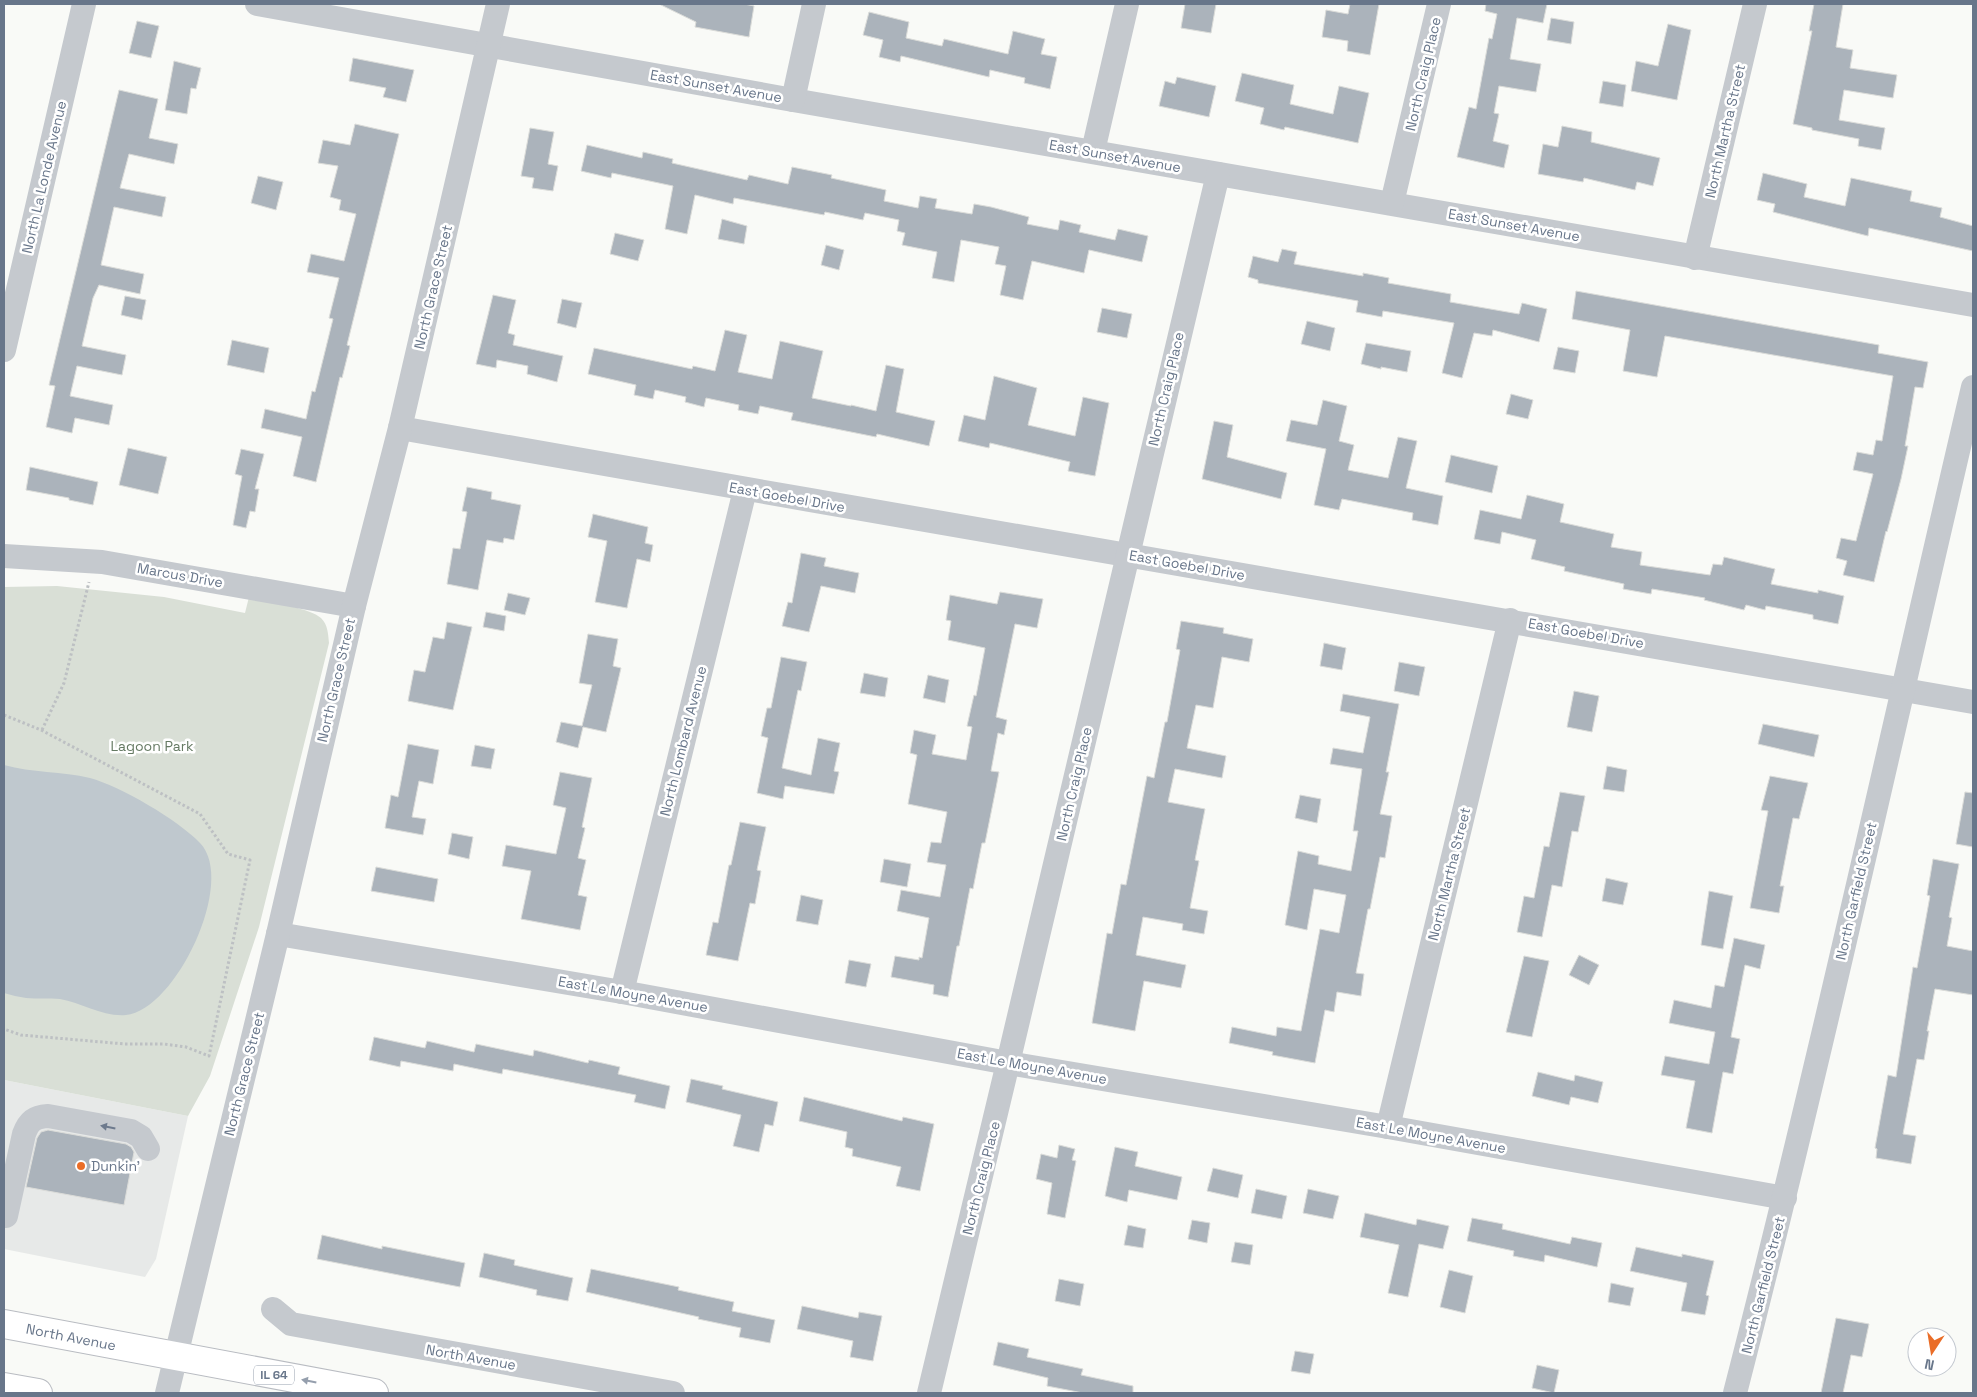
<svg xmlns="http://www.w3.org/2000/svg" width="1977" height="1397" font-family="'Space Grotesk',sans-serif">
<rect width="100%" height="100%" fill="#f9faf7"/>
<path fill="#e7e9e8" d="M4,1080L188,1116L156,1259L145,1277L4,1249Z"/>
<path fill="#d9dfd6" d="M57,586L164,597L245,613L249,597C265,601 311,608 321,618C328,625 328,634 329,643L259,927L210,1076L188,1116L4,1080V587Z"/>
<path fill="#bfc8ce" d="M4,765C32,773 62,771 90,778C120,786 178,820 200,843C237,881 176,1010 126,1015C103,1017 82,1003 60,999C49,998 37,999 26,998C19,997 11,995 4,993Z"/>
<g fill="#abb3bb" stroke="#dbdcd9">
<path d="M659,4H744L754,6L749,37L695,27L696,22Z"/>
<path d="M1185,4H1216L1211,33L1181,28Z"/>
<path d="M1350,4H1379L1370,55L1347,51L1348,41L1322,37L1326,10L1348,14Z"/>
<path d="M1486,4H1547L1543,23L1517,18L1510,59L1541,64L1536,92L1499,86L1494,113L1499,114L1493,141L1509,145L1504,168L1457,157L1469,107L1476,109L1489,38L1492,39L1497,14L1485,11Z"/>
<path d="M1814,4H1843L1836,47L1853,50L1850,68L1897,75L1893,98L1844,90L1839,120L1885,128L1881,150L1858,146L1859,139L1812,130V128L1793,124L1812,31H1809Z"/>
<path d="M869,12L909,22L906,38L942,46L944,39L1008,54L1013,31L1045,39L1041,54L1057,57L1050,89L1024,83L1025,78L990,70L989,77L901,56L900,62L879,57L883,40L863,35Z"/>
<path d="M1551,18L1574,22L1571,44L1547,40Z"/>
<path d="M137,21L159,26L151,58L129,53Z"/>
<path d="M1668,24L1691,30L1677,100L1631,91L1636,61L1658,66Z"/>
<path d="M353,58L414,70L406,102L383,97L386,88L349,81Z"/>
<path d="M174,61L201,68L196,89L191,88L187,114L165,110Z"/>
<path d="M1242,73L1294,85L1290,104L1333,114L1339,86L1369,93L1358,143L1285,127L1284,130L1260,124L1264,108L1235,101Z"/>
<path d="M1177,77L1216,86L1209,117L1159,106L1165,81L1175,84Z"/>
<path d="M1603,81L1626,85L1623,107L1599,103Z"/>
<path d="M119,90L158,99L149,138L178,144L174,164L129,154L120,188L166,197L162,217L114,207L101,265L144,274L140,294L99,285L93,298L82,346L126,355L122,375L77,366L70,396L113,405L109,425L75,418L72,433L46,427L55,386L49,385Z"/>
<path d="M355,124L399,134L347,345L350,346L342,378L340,377L316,482L293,476L302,437L261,428L265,409L306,419L312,391L315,392L333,319L329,318L339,278L307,272L311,254L344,261L356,214L339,210L341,200L330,197L338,166L318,163L323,140L350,145Z"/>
<path d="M1562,126L1592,132L1591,142L1660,158L1653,186L1637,182L1635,190L1584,178L1583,182L1538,174L1543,144L1558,147Z"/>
<path d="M530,128L554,132L548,164L558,166L553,191L532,188L534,178L521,176Z"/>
<path d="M587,145L642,158L643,152L673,159L672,163L747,180L749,175L788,184L792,167L832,175L831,178L886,190L884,201L918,208L920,196L937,199L935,208L972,214L974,204L991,207L1029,217L1027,224L1058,230L1060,220L1081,225L1079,232L1115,240L1118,229L1148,236L1142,262L1089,250L1084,273L1032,261L1023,300L1000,295L1006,266L995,264L999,247L961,240L954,282L932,278L937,252L902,245L905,233L897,231L899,220L865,213L863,220L825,212L824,215L734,198L733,204L695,195L687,234L665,229L673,186L612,173L611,178L581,171Z"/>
<path d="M1763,173L1807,184L1804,197L1845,206L1851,178L1912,191L1910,201L1942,208L1940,217L1973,226V251L1869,228L1868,236L1773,212L1775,204L1757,200Z"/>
<path d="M258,176L283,182L276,210L251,203Z"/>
<path d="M722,219L747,226L744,244L718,239Z"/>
<path d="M615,233L644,240L638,261L610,254Z"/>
<path d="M826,245L844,250L839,270L821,265Z"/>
<path d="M1282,249L1297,252L1294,264L1363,276V273L1389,278L1388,283L1451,294L1450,302L1519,314L1522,303L1547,309L1539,342L1493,330L1492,336L1474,333L1462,378L1442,373L1454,323L1383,311L1382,317L1356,312L1358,301L1258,283V280L1248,277L1253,256L1278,262Z"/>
<path d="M1576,291L1879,345L1878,353L1928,362L1923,388L1915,387L1905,446H1908L1901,479L1887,532L1886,531L1874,582L1843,575L1847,561L1836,558L1841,538L1856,541L1873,474L1853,470L1857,452L1873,455L1876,440L1882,441L1893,376L1665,336L1657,377L1623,371L1630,330L1572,319Z"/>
<path d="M493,295L516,300L508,333L515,335L513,345L563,356L557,382L527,374L528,366L497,360L496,368L476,364Z"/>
<path d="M125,296L146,300L142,320L121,315Z"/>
<path d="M562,299L582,303L576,328L557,323Z"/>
<path d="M1102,308L1132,314L1127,338L1097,332Z"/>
<path d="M1307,321L1335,328L1330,351L1301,344Z"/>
<path d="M725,330L747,335L738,372L772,379L780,341L823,351L812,398L851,406V405L876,411L886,365L904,369L896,412L935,421L929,446L877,434L876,437L791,420L793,413L760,406L758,414L738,410L739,405L706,398L704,407L685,402L686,397L655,390L653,399L634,395L636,385L588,374L594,348L692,369L693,366L715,371Z"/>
<path d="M232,340L269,348L264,373L227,365Z"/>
<path d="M1366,343L1411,351L1407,372L1381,367V369L1361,364Z"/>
<path d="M1558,347L1579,351L1575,373L1553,369Z"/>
<path d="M994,376L1037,388L1028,425L1075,436L1083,397L1109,403L1095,476L1068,471L1070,462L990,443L989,448L958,441L964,415L985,420Z"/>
<path d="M1511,394L1533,400L1528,419L1506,414Z"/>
<path d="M1323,400L1347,406L1339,441L1354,445L1348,470L1388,478L1398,437L1417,441L1406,488L1443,496L1438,525L1412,520L1413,513L1342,499L1339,510L1314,505L1326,449L1286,441L1291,420L1317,425Z"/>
<path d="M1214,421L1233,425L1227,457L1287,473L1281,499L1202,479Z"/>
<path d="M128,448L167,457L158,494L119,485Z"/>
<path d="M241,449L264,454L255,489H259L255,512L250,511L246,528L233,525L242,476L235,474Z"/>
<path d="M1451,455L1498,466L1492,493L1445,482Z"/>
<path d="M30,467L98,482L93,505L69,500V498L26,490Z"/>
<path d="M467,487L492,492L491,499L521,505L514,540L504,538L503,543L487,540L478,590L447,584L453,548L460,549L467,512L462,511Z"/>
<path d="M1527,495L1564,504L1560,522L1614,534L1611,547L1642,552L1640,565L1710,575L1713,564L1722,565L1724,557L1775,569L1771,584L1818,593V590L1844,596L1838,624L1813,619V615L1766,606L1765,610L1746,605L1744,610L1704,600L1705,598L1652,589L1651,594L1623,589L1624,584L1564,571L1565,567L1531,559L1536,540L1502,532L1500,544L1474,539L1480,510L1521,519Z"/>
<path d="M593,514L648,527L645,543L653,545L650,562L637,559L627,608L595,602L607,541L588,537Z"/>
<path d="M801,553L826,558L824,566L859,573L855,593L821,586L809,632L782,626L788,602L792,603Z"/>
<path d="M1000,592L1043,599L1037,628L1015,624L996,717L1007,720L1004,735L998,733L991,771L999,772L996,788L985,843H982L973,889L970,888L959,946H957L948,997L933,994L934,985L891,977L895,956L919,960V957L922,958L929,918L897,911L901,890L940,897L946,865L927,862L931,842L941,843L947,812L908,804L917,755L910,753L914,730L936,735L932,754L966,760L972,727L967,726L974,695L976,696L985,648L948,640L951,621L946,620L950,595L997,604Z"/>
<path d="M508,593L530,598L525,615L504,610Z"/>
<path d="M486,612L506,616L504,631L483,627Z"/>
<path d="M1181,621L1224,628L1223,633L1253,639L1249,662L1222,657L1213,708L1196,705L1187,748L1226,756L1222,778L1175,769L1168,802L1205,809L1195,860L1199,861L1190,908L1208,911L1204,934L1182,930L1183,924L1143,917L1136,955L1186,965L1181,988L1144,981L1135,1031L1092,1023L1107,933L1112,934L1121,884L1126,885L1147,776L1154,778L1165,722H1167L1180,650L1176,649Z"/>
<path d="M447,622L472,627L453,710L408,701L414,670L425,672L433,637L444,639Z"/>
<path d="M588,634L618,639L613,666L621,668L606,732L583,727L578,748L556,742L561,722L582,726L592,685L579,683Z"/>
<path d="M1324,643L1346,648L1342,670L1320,666Z"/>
<path d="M781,657L807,662L801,691L798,690L782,768L811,775L818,738L840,743L834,771L839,772L834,794L785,786L783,799L757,793L768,738L761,736L767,708H771Z"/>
<path d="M1399,662L1425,667L1419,696L1394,691Z"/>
<path d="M864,673L888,678L885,697L860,693Z"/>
<path d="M928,675L949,680L945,703L923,698Z"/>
<path d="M1574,691L1599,696L1592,732L1567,727Z"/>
<path d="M1343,694L1399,704L1386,772H1389L1380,814L1392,816L1385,858L1380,857L1370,909H1368L1356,973L1364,974L1361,996L1337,992L1334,1012L1325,1010L1315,1063L1272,1055L1273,1052L1229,1043L1232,1027L1276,1036L1277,1027L1301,1031L1320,929L1339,933L1346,895L1314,889L1307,930L1285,925L1298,851L1319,856L1318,864L1351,871L1358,831H1353L1362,769L1330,764L1333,748L1363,753L1370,717L1340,711Z"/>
<path d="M1763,724L1819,735L1814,757L1758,744Z"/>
<path d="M408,744L439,750L433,784L419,781L412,817L426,819L423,835L385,828L391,795L398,797Z"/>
<path d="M475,745L495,749L491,769L471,766Z"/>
<path d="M1607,766L1627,770L1624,792L1603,789Z"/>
<path d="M560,772L592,778L582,827L585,828L578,858L586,860L578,895L587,897L580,930L521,919L531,871L502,866L506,845L556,854L566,808L553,805Z"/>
<path d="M1770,776L1808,783L1799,819L1793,818L1780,886H1784L1779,913L1750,908L1768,811L1761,810Z"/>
<path d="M1560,792L1585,796L1578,832L1572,831L1562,887L1552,885L1542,937L1517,932L1524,896L1534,898L1544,846L1549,847Z"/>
<path d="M1965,792L1973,793V847L1956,844Z"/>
<path d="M1300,795L1321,799L1317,823L1295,818Z"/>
<path d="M740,822L766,827L757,870L761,871L755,904L750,903L738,961L706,955L713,922L718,923L729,865H731Z"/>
<path d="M452,833L473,837L469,859L448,854Z"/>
<path d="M884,859L911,864L907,887L880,882Z"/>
<path d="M1933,859L1959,864L1949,917L1952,918L1947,946L1973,951V995L1935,989L1927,1031H1929L1924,1060L1917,1059L1903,1134L1916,1136L1911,1164L1876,1158L1877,1149L1875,1148L1888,1075L1896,1077L1913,967L1917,968L1930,896L1927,895Z"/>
<path d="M376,867L438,879L434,902L371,891Z"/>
<path d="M1606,878L1628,883L1623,905L1602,901Z"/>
<path d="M1709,891L1733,896L1723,949L1701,945Z"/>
<path d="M801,895L823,900L818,925L796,921Z"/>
<path d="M1734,938L1765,945L1760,969L1745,965L1731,1037L1740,1039L1733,1074L1723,1072L1712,1133L1686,1128L1695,1081L1661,1075L1665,1056L1709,1064L1715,1032L1669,1023L1674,1000L1711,1008L1715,985L1724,987Z"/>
<path d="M1579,955L1599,965L1589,985L1569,975Z"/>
<path d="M1524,956L1549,961L1532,1037L1506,1032Z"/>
<path d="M849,960L871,964L866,987L845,983Z"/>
<path d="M374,1037L425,1048L427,1041L474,1052L476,1044L533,1056L534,1050L588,1063L589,1060L620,1067L618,1074L670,1086L665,1109L634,1102L636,1095L503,1069L502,1074L454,1064L453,1071L401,1061L400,1067L369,1060Z"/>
<path d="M1538,1072L1574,1081L1575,1075L1603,1082L1598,1103L1571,1097L1569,1105L1532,1096Z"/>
<path d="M691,1079L723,1086L722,1089L778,1102L773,1126L765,1124L759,1152L733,1146L741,1115L686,1102Z"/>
<path d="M804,1097L902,1121L903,1117L934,1124L920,1191L896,1186L901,1167L852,1156L853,1149L845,1147L847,1132L799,1121Z"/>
<path d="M48,1130L126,1144L131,1147L134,1152L124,1205L26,1187L37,1138L41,1132Z"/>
<path d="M1059,1145L1075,1149L1072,1160L1076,1161L1065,1218L1047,1214L1052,1183L1036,1179L1041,1154L1057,1158Z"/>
<path d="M1115,1147L1138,1152L1135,1166L1182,1177L1177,1200L1129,1190L1127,1202L1105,1196Z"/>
<path d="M1213,1168L1243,1175L1238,1198L1207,1191Z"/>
<path d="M1256,1189L1287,1196L1282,1219L1251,1213Z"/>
<path d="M1308,1189L1339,1196L1333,1219L1303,1213Z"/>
<path d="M1365,1213L1416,1225L1417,1219L1449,1226L1443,1249L1419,1244L1408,1297L1388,1293L1399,1245L1360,1237Z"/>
<path d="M1472,1218L1503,1224L1502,1229L1570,1244L1572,1237L1602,1243L1597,1267L1545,1255L1544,1262L1513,1256L1514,1251L1467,1241Z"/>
<path d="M1192,1220L1210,1223L1207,1243L1188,1239Z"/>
<path d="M1128,1225L1146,1229L1143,1248L1124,1245Z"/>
<path d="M322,1235L382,1249V1246L465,1263L460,1287L317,1259Z"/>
<path d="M1235,1242L1253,1245L1250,1265L1231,1262Z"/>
<path d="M1636,1247L1682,1257V1254L1714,1261L1706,1295L1709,1296L1705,1315L1681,1311L1687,1283L1630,1271Z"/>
<path d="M484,1253L515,1260L514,1265L573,1278L568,1301L536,1295L537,1290L479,1277Z"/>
<path d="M591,1269L679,1287L678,1290L734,1302L732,1311L775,1320L770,1343L739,1337L741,1328L698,1319L699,1317L586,1292Z"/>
<path d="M1449,1270L1473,1276L1465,1313L1440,1307Z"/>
<path d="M1059,1279L1084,1284L1080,1306L1055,1301Z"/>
<path d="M1611,1283L1634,1288L1630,1306L1608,1302Z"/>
<path d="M802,1306L858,1318L859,1312L882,1316L873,1361L850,1357L853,1341L797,1329Z"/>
<path d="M1836,1318L1869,1324L1862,1357L1851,1355L1843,1393H1821Z"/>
<path d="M998,1342L1029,1349L1027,1357L1083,1369L1081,1375L1133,1386V1393H1083L1047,1386L1048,1378L993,1365Z"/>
<path d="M1295,1351L1314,1354L1310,1374L1291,1371Z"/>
<path d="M1537,1365L1559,1370L1554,1393L1532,1388Z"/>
</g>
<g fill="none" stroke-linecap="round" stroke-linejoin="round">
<g stroke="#b9bcc2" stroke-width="30">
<g id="major">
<path d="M4,1324L374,1393"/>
<path d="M4,1387L38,1393"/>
</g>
</g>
<g stroke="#bdc0c3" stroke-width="3" stroke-dasharray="2.5 2.5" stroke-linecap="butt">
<path d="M4,715L41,730L200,814L228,854L250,860L209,1056L186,1047L164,1044H125L21,1035L4,1029"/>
<path d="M42,730L64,683L89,582"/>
</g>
<g stroke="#c5c9ce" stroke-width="24">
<path d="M257,4L793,100L1973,305"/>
<path d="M793,100L814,4"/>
<path d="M1093,151L1127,4"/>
<path d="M1392,203L1439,4"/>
<path d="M1695,258L1755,4"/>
<path d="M4,350L84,4"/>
<path d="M400,428C924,522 1450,607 1973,702"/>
<path d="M4,556L102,562L354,606"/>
<path d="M278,934L622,992L1008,1063L1388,1127L1785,1198"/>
<path d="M622,992L745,490"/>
<path d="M1388,1127L1510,620"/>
<path d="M6,1216L24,1134C29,1121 34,1117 48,1116L131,1131L141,1137L148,1149"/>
<path d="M273,1309L291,1324L673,1393"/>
<path d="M167,1393L278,934L354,606L400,428L498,4"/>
<path d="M929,1393L1008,1063L1218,174"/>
<path d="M1735,1393C1821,1059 1894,723 1973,387"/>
</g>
<use href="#major" stroke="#fff" stroke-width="28"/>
</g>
<defs><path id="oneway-solid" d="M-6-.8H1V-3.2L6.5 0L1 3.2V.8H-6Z" transform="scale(1.25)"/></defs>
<use fill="#6d7a8d" href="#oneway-solid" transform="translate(108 1127) rotate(-169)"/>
<use fill="#959fad" href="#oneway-solid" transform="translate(309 1381) rotate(-169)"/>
<circle fill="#ea6d27" stroke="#fff" stroke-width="2" cx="81" cy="1166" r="5"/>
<g text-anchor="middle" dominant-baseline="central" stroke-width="5" stroke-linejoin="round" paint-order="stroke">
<rect fill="#fff" stroke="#959fad" stroke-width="1" x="254" y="1365.5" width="40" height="19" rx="4"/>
<g font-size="12" font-weight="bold" fill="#68768a">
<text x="274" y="1375">IL 64</text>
</g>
<g font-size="14" fill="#68768a" stroke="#fff">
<text transform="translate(1423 74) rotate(-77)">North Craig Place</text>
<text transform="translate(716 86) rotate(10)">East Sunset Avenue</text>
<text transform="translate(1725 131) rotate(-77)">North Martha Street</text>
<text transform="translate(1115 156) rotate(10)">East Sunset Avenue</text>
<text transform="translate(44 177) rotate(-77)">North La Londe Avenue</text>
<text transform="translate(1514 225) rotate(10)">East Sunset Avenue</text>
<text transform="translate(433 287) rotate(-77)">North Grace Street</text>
<text transform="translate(1166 389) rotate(-77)">North Craig Place</text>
<text transform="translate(787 497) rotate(10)">East Goebel Drive</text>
<text transform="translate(1187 565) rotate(10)">East Goebel Drive</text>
<text transform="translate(180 575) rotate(10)">Marcus Drive</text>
<text transform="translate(1586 633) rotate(10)">East Goebel Drive</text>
<text transform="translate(336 680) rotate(-77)">North Grace Street</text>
<text transform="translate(683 741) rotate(-76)">North Lombard Avenue</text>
<text transform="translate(1074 784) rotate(-77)">North Craig Place</text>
<text transform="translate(1449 874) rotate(-76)">North Martha Street</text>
<text transform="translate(1856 891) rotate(-77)">North Garfield Street</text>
<text transform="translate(633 994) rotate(10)">East Le Moyne Avenue</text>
<text transform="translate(1032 1066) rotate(10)">East Le Moyne Avenue</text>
<text transform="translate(244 1074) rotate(-76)">North Grace Street</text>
<text transform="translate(1431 1135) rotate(10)">East Le Moyne Avenue</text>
<text transform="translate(981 1178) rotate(-76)">North Craig Place</text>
<text transform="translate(1763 1285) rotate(-76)">North Garfield Street</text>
<text transform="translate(71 1337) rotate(11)">North Avenue</text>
<text transform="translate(471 1357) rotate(10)">North Avenue</text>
</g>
<g font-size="14" fill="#657a63" stroke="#fff">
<text x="152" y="746">Lagoon Park</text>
</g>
<g font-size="14" fill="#68768a" stroke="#fff" text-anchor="start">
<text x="91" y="1166">Dunkin'</text>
</g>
</g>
<rect width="1977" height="1397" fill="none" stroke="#68768a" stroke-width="10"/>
<g transform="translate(1932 1352) rotate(192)"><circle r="24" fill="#ffffff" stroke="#c3c8d0"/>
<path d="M0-4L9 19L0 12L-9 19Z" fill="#ea6d27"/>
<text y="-8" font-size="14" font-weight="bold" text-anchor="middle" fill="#68768a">N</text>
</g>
</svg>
